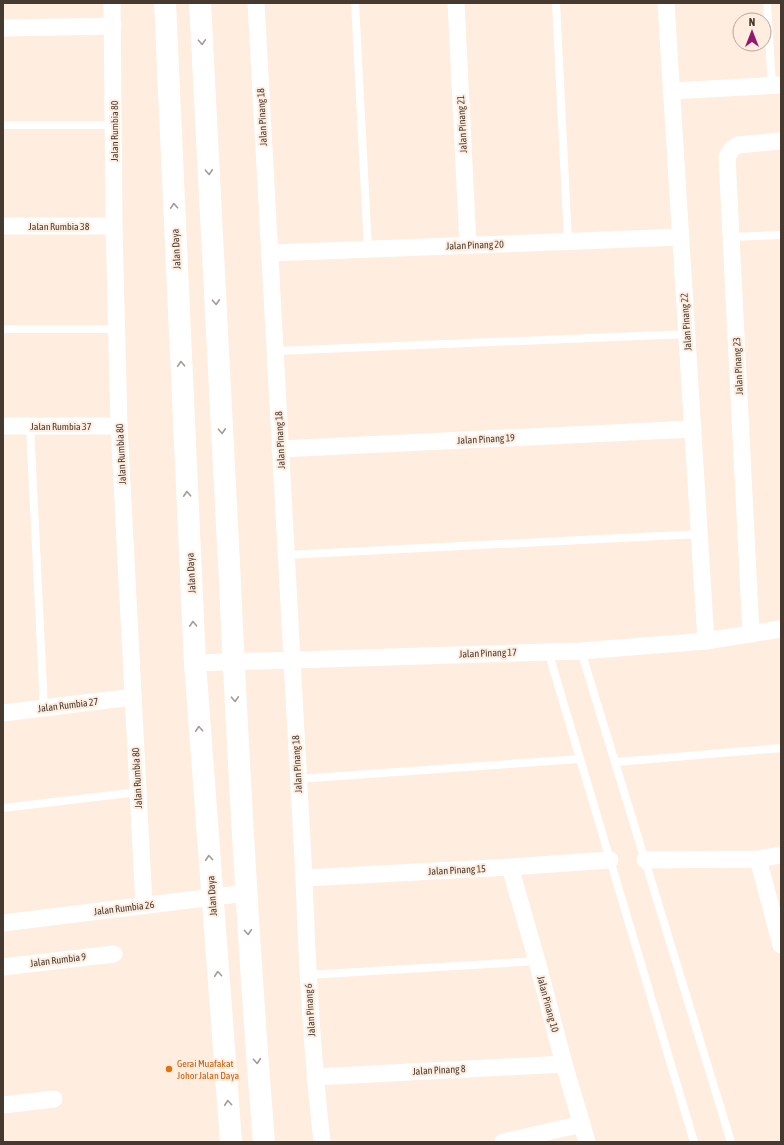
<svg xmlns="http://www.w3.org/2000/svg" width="784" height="1145" font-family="'Asap Condensed',sans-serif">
<rect width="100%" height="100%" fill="#ffeddf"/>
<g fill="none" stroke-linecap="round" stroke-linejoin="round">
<g stroke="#fff" stroke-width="8">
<path d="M355,3L368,249"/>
<path d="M556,3L568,241"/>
<path d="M767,3L772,86"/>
<path d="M3,125H114"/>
<path d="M731,237L781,235"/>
<path d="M3,329H117"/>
<path d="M275,351L687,334"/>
<path d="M30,426L44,708"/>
<path d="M286,555L699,534"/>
<path d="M548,651L694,1142"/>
<path d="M581,651L731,1142"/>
<path d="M616,762L781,748"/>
<path d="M298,779L580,759"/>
<path d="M3,808L138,792"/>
<path d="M308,975L537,961"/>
</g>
<g stroke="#fff" stroke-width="17">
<path d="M112,3L114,226L119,426L144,905"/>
<path d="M256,3L304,878C307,966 312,1054 322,1142"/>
<path d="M456,3L468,245"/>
<path d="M666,3L706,641"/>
<path d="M3,28L113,26"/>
<path d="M671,91L781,85"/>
<path d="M3,226H114"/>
<path d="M270,253L681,237"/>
<path d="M3,426H119"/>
<path d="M280,449L693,429"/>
<path d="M751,634L727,157L732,149L738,145L781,141"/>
<path d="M195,663L581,651L706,641L781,629"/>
<path d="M3,713L133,697"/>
<path d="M758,859L781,945"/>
<path d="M645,860L758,859L781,855"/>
<path d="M510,867L537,961L564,1064L587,1142"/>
<path d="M304,878L510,867L610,860"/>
<path d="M3,923L246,893"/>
<path d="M3,967L114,954"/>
<path d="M315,1077L564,1064"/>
<path d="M3,1105L54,1099"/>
<path d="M503,1142L582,1124"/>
</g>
<g stroke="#fff" stroke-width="22">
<path d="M165,3L195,663L231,1142"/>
<path d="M200,3C210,190 220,377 229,564C238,757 248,950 264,1142"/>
</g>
</g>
<defs><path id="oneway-chevron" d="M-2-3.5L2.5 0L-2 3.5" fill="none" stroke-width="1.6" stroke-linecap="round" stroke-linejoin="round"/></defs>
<g stroke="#a29c98">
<use href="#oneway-chevron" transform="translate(202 42) rotate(87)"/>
<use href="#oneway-chevron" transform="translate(209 172) rotate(87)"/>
<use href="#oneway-chevron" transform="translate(174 206) rotate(-93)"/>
<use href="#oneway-chevron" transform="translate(216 302) rotate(87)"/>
<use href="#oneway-chevron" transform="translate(181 364) rotate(-93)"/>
<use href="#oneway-chevron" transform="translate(222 431) rotate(87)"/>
<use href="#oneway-chevron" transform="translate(187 494) rotate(-93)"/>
<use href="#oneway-chevron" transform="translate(193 624) rotate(-93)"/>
<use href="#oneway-chevron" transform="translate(235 699) rotate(87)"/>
<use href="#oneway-chevron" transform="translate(199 729) rotate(-94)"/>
<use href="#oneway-chevron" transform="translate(209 858) rotate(-94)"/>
<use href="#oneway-chevron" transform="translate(248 932) rotate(86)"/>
<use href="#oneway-chevron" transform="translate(218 974) rotate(-95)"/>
<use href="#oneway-chevron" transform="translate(257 1061) rotate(85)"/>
<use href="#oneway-chevron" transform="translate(228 1103) rotate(-95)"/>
</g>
<circle fill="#e8710a" stroke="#ffeddf" stroke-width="1.5" cx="169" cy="1069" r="4"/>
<g text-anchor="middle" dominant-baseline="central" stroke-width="4" stroke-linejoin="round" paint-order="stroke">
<g font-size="10" fill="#453930" stroke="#ffeddf">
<text transform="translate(262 117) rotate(-93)">Jalan Pinang 18</text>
<text transform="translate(462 124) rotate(-93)">Jalan Pinang 21</text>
<text transform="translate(114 131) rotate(-90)">Jalan Rumbia 80</text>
<text x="59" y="226">Jalan Rumbia 38</text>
<text transform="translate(475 245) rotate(-2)">Jalan Pinang 20</text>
<text transform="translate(176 249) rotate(-93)">Jalan Daya</text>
<text transform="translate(686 322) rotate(-94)">Jalan Pinang 22</text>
<text transform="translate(738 366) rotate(-93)">Jalan Pinang 23</text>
<text x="61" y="426">Jalan Rumbia 37</text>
<text transform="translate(486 439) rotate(-3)">Jalan Pinang 19</text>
<text transform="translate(280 440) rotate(-93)">Jalan Pinang 18</text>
<text transform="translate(121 454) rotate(-93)">Jalan Rumbia 80</text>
<text transform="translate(191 573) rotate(-93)">Jalan Daya</text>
<text transform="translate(488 653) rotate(-2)">Jalan Pinang 17</text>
<text transform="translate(68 705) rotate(-7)">Jalan Rumbia 27</text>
<text transform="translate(297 764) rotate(-93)">Jalan Pinang 18</text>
<text transform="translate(137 778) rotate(-93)">Jalan Rumbia 80</text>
<text transform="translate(457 870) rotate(-3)">Jalan Pinang 15</text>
<text transform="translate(212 896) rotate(-94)">Jalan Daya</text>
<text transform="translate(124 908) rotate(-7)">Jalan Rumbia 26</text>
<text transform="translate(58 960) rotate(-7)">Jalan Rumbia 9</text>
<text transform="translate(548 1004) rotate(75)">Jalan Pinang 10</text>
<text transform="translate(310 1010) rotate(-94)">Jalan Pinang 6</text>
<text transform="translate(439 1070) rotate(-3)">Jalan Pinang 8</text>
</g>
<g font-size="10" fill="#c56008" stroke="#ffeddf" text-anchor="start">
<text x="177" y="1063">Gerai Muafakat<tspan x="177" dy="12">Johor Jalan Daya</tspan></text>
</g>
</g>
<rect width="784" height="1145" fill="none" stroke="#453930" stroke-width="8"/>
<g transform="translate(752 32)"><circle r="19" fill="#ffeddf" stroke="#b5a599"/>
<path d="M0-3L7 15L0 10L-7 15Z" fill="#94166f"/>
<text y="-6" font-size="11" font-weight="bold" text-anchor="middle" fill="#453930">N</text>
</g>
</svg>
